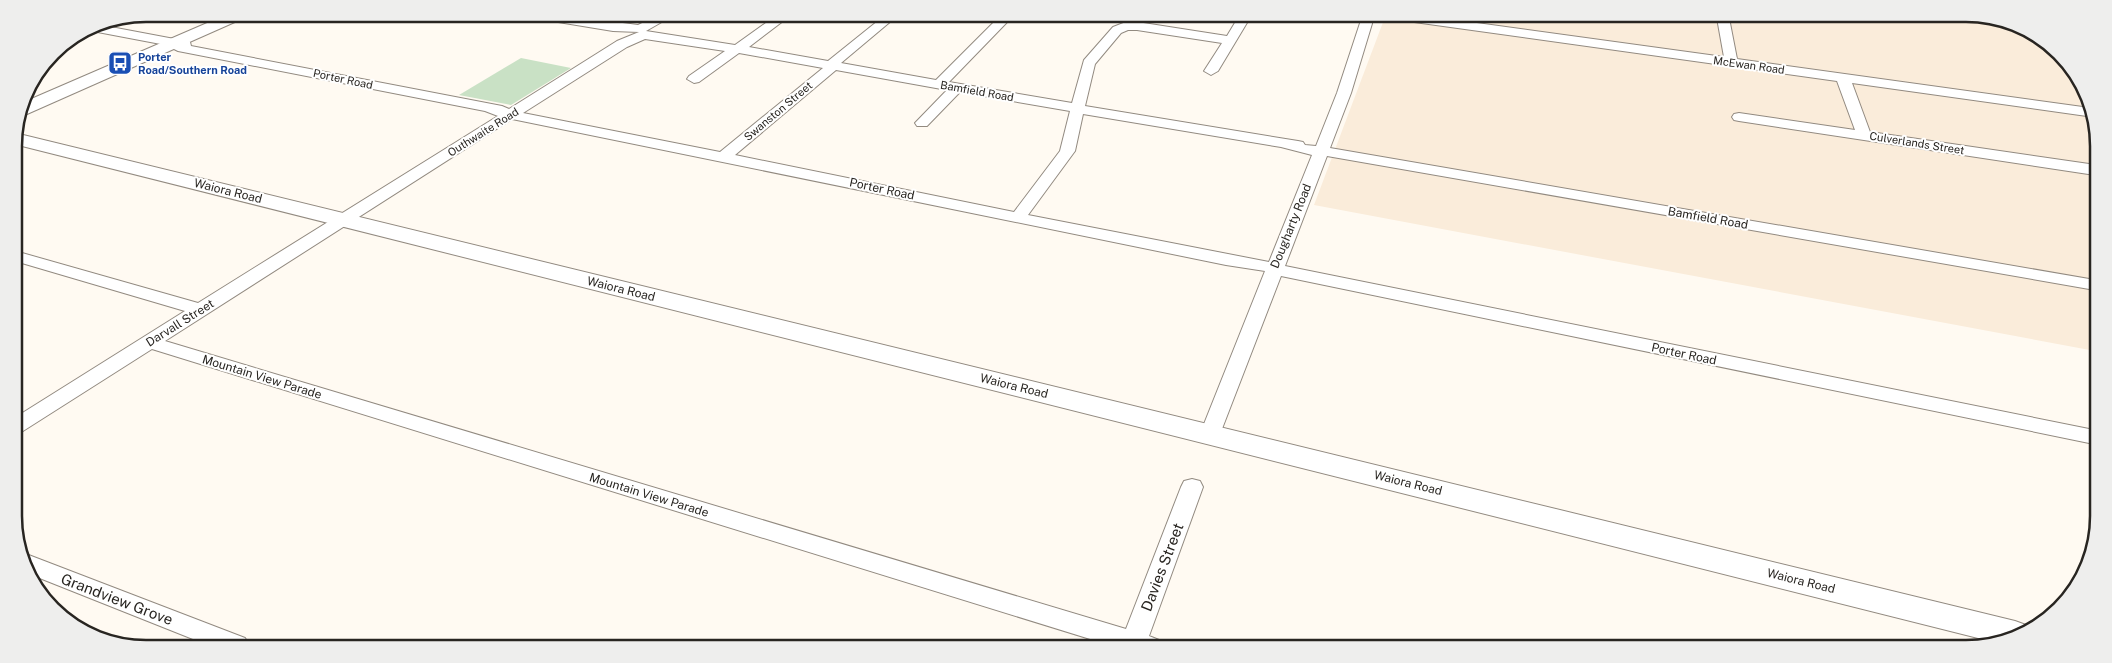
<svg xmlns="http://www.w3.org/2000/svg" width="2112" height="663" font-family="'Public Sans',sans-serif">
<rect width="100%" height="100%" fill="#fffaf2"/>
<path fill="#faecda" d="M1385,17L2000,18L2065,59L2096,121L2095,351L1314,205Z"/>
<path fill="#c9e1c5" d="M521,58L571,68L511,105L459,95Z"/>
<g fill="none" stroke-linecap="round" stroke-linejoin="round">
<g stroke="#928a80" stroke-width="2">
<g id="minor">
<path d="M534,15H561L638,25L659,15H674L646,31L735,45L777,15H791L749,47L828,61L884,16H897L841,63L936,80L1000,16H1013L949,82L1072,103L1084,60L1113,27L1126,22H1137L1227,36L1239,16H1251L1218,71L1211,75L1204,71L1222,43L1137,30H1128L1121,33L1095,64L1085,106L1298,141L1303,142L1305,145L1316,146L1337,93L1362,17H1374L1351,93L1330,148L2095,280V290L1327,156L1285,266L2094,430V444L1281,276L1220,434L1217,439L1210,441L1203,439L1200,434L1265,271L1226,265L512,119L165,341L1126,629L1181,487L1184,481L1192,479L1200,481L1203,487L1149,636L1159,640L1163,647H1116L152,349L23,431L16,433V417L185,311L15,261V251L198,303L498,116L485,111L178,51L166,45L87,30L95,24L185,41L190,42L191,46L502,106L509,109L617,41L639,32L613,31L540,19ZM645,39L725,51L689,76L687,79L694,83L699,82L739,53L823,68L720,152L523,113L627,47ZM836,70L947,90L915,123L917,126H927L960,92L1070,111L1060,151L1014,212L735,155ZM1083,114L1281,147L1312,155L1269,262L1028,215L1075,151Z"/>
<path d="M1401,17H1433L1724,57L1717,18H1729L1737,59L2090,108L2094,117L1852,83L1870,132L2096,165L2095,175L1739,121L1734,120L1732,117L1734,114L1739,113L1855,130L1837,81L1407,21Z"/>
<path d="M26,554L245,638L249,645H208L32,575L22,555Z"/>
</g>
</g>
<g stroke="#928a80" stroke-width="2">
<g id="major">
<path d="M228,14H249L246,17L27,114L19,115L22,103Z"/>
<path d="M15,133L2015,621L2026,625L2028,629L1994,642L14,144Z"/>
</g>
</g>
<use href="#minor" fill="#fff" fill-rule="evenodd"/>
<use href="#major" fill="#fff" fill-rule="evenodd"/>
</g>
<defs>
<g id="bus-square" transform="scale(1.25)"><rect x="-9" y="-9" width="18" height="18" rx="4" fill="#1a4fb4" stroke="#fff"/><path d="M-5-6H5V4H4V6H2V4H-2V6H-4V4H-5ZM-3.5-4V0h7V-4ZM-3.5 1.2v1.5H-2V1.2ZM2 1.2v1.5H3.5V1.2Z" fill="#fff"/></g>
</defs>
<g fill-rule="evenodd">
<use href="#bus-square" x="120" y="63"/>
</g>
<g text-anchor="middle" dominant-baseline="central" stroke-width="4" stroke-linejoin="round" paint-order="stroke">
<g font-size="11" font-weight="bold" fill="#164399" stroke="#fff" text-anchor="start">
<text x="138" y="57">Porter<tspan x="138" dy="13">Road/Southern Road</tspan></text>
</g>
<g font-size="11" fill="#282521" stroke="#fff">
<text transform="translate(1749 65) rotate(8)">McEwan Road</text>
<text transform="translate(343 79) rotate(12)">Porter Road</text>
<text transform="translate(977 91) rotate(10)">Bamfield Road</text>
<text transform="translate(778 111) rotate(-40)">Swanston Street</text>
<text transform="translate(483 132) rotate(-32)">Outhwaite Road</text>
<text transform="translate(1917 143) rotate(9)">Culverlands Street</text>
</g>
<g font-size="12" fill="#282521" stroke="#fff">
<text transform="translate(882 189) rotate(12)">Porter Road</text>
<text transform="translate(228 191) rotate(14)">Waiora Road</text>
<text transform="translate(1708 218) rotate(10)">Bamfield Road</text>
<text transform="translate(1291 226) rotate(-68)">Dougharty Road</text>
<text transform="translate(621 289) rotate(14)">Waiora Road</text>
<text transform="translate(180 323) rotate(-32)">Darvall Street</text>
<text transform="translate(1684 354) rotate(12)">Porter Road</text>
<text transform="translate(262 377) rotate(17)">Mountain View Parade</text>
<text transform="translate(1014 386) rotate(14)">Waiora Road</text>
<text transform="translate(1408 483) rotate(14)">Waiora Road</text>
<text transform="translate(649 495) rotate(17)">Mountain View Parade</text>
<text transform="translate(1801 581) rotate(14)">Waiora Road</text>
</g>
<g font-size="15" fill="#282521" stroke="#fff">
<text transform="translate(1162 567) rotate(-69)">Davies Street</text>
<text transform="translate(117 599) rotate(21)">Grandview Grove</text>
</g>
</g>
<path d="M0 0H2112V663H0ZM146 22H1966A124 124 0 0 1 2090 146V516A124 124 0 0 1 1966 640H146A124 124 0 0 1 22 516V146A124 124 0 0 1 146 22Z" fill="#eeeeed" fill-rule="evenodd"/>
<path fill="none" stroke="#282521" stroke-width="2.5" d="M146 22H1966A124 124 0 0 1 2090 146V516A124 124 0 0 1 1966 640H146A124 124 0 0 1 22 516V146A124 124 0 0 1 146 22Z"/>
</svg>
